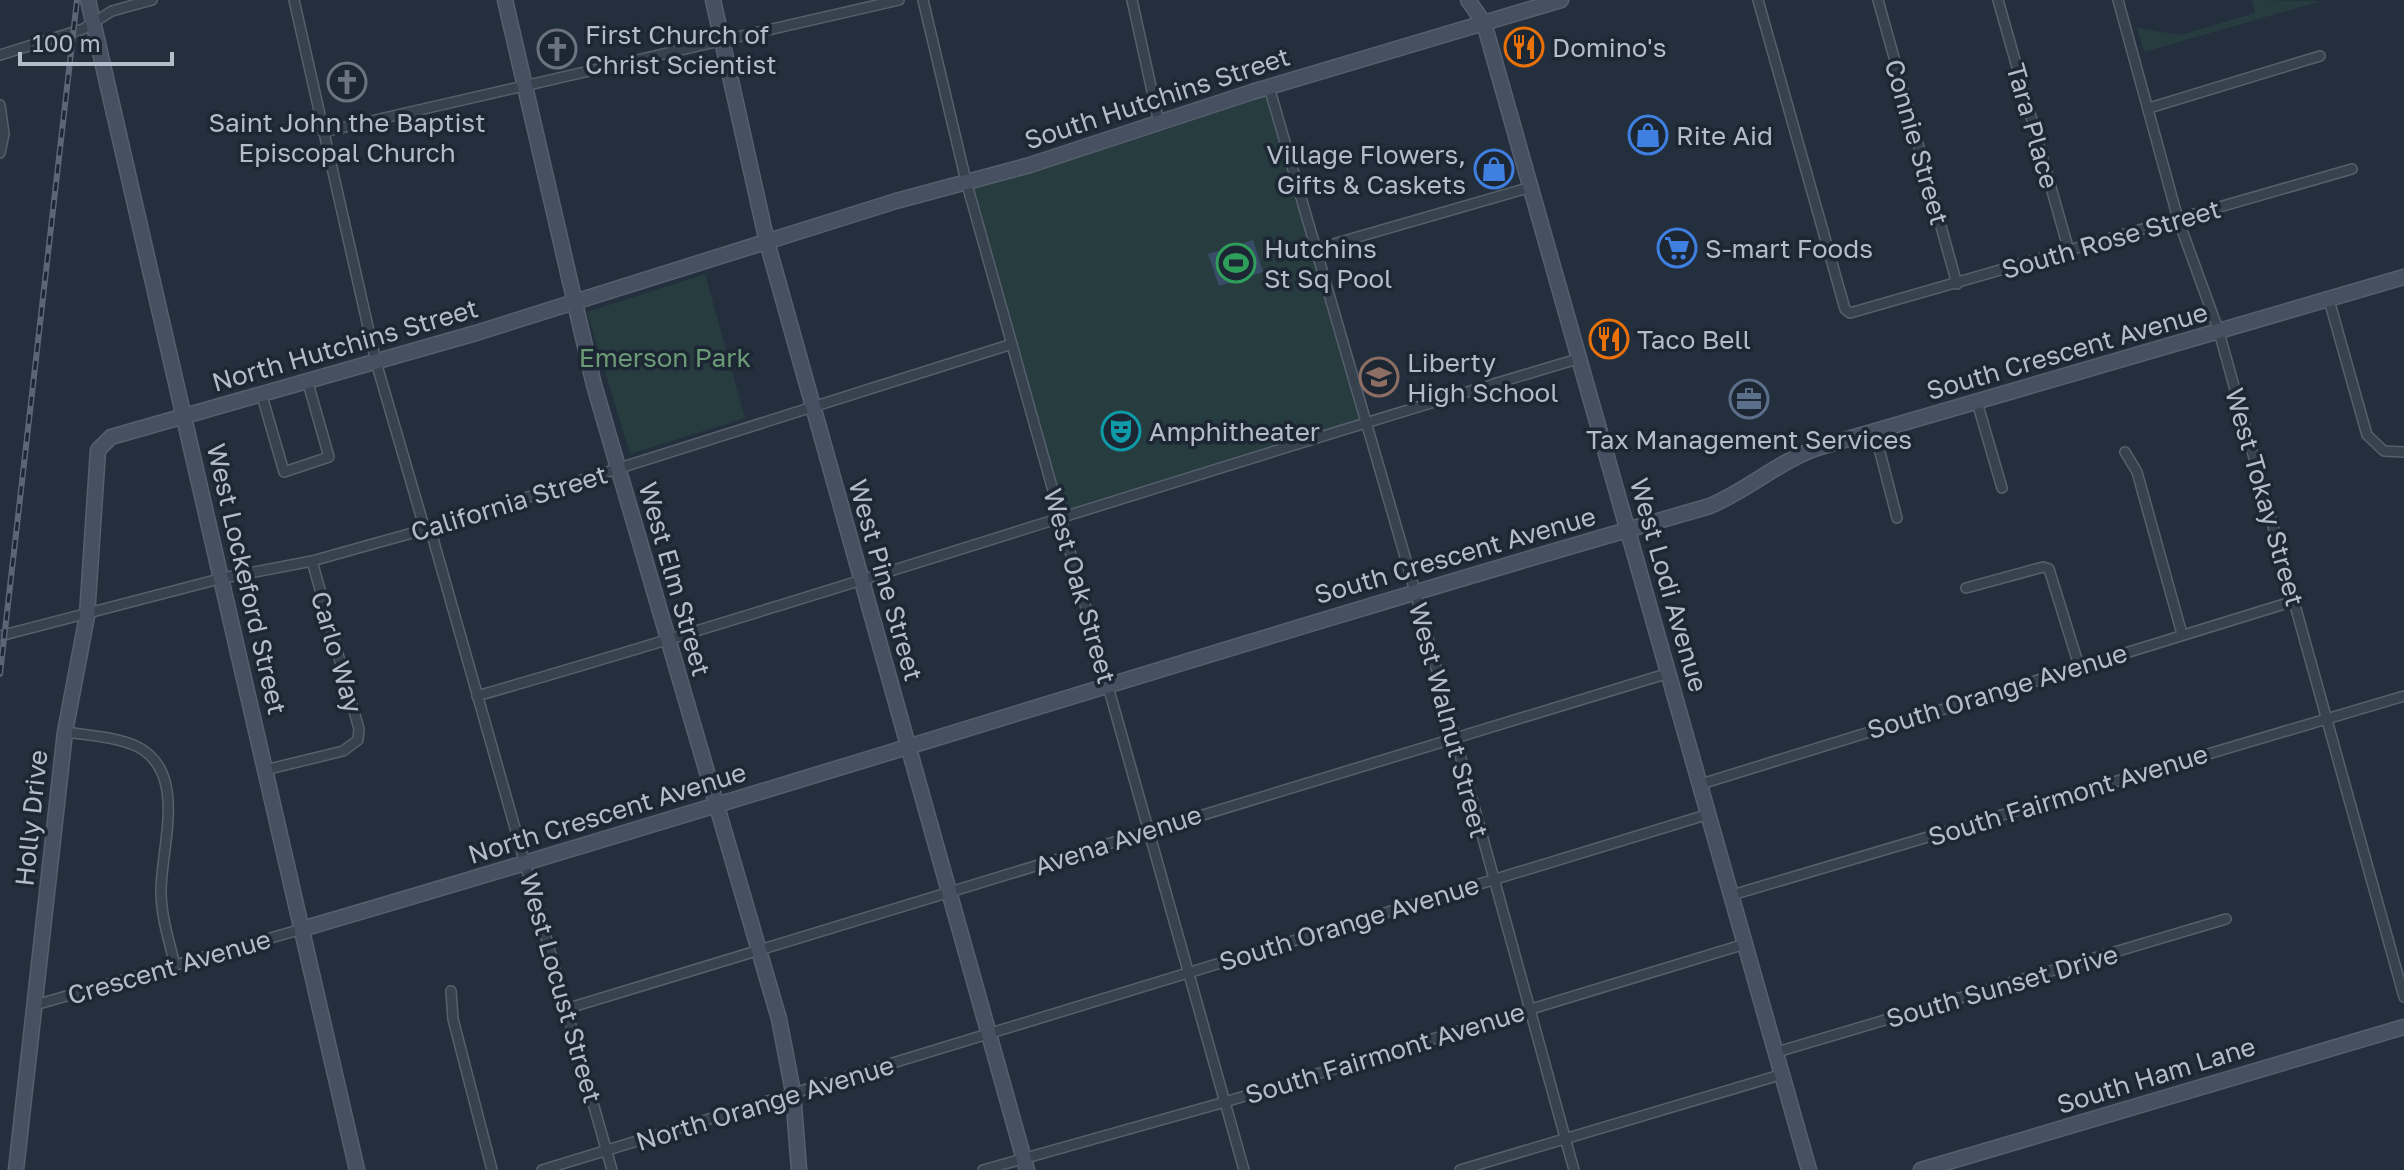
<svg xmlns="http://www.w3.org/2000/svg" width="2404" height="1170" font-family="'Golos Text',sans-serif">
<rect width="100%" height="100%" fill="#242f3e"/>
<g fill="#263c3f">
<path d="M2252,0L2321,1L2144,52L2137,28L2181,35L2255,13Z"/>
<path d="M1269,87L1365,423L1061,517L966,181Z"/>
<path d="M705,274L745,418L630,454L587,312Z"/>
</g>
<path fill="#394c67" d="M1253,240L1263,272L1219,286L1208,254Z"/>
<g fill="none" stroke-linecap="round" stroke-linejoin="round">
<g stroke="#565f6c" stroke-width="12">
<g id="street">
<path d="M294,0L376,362L425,530"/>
<path d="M923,0L966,181L1244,1170"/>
<path d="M1132,0L1159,123"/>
<path d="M1758,0L1845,309L1850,313L2352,169"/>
<path d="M1878,0L1957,284"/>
<path d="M1998,0L2069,251"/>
<path d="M2118,0L2178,219L2219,332L2404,997"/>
<path d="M0,55L83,29L112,11L152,0"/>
<path d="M1269,87L1415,591L1574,1170"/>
<path d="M0,105L4,134L0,153"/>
<path d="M2149,108L2320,56"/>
<path d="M323,132L899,0"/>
<path d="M1316,249L1531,187"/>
<path d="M2329,300L2367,435L2384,451L2404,452"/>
<path d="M262,396L284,472L329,457L308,383"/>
<path d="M1977,402L2002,488"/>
<path d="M1875,433L1897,518"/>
<path d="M2125,452L2137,472L2182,634"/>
<path d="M430,528L612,1170"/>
<path d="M1966,588L2043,567L2049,569L2079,666"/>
<path d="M0,636L223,578L312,561L430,528L1012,344"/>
<path d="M477,696C847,589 1211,467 1581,358"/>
<path d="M65,732C87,735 118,737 138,747C188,773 161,847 161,891C161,916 169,941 175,965"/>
<path d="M265,770L343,751L358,740L359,729L312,561"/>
<path d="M1701,784L2294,601"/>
<path d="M1732,895L2404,696"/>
<path d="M451,991L453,1019L492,1170"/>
<path d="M35,1005L302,929"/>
<path d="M569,1008L1669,673"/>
<path d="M1777,1052L2226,919"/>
<path d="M542,1170L1709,814"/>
<path d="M983,1170L1225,1102L1745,944"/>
<path d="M1460,1170L1783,1074"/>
</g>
</g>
<g stroke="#565f6c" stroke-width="17">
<g id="secondary">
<path d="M88,0L357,1170"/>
<path d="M505,0L594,385L779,1019L793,1092L799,1170"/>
<path d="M713,0L767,242L1027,1170"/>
<path d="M1468,0L1484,23L1809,1170"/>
<path d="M302,929C773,792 1239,641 1710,506C1748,490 1778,462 1817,448L2404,277"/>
<path d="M16,1170L65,732L87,616L98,450L111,437L476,333L896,201L1030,165L1252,92L1561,0"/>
<path d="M1921,1170L2404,1027"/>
</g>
</g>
<use href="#street" stroke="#38414e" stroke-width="9"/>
<use href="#secondary" stroke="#465061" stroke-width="14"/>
<g stroke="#5a6575" stroke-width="6">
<path id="rail" d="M0,674L77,0"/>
</g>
<use href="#rail" stroke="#1d2633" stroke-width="3" stroke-dasharray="9" stroke-linecap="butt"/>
</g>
<defs>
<g id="restaurant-ring" transform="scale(2)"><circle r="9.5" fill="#1d2633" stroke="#e8710a" stroke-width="1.5"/><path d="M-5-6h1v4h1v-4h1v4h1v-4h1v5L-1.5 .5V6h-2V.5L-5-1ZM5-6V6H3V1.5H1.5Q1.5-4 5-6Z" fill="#e8710a"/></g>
<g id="church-ring" transform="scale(2)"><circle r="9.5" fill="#1d2633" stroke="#6b7280" stroke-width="1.5"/><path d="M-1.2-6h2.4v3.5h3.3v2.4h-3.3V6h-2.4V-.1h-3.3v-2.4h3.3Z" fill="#6b7280"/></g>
<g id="shop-ring" transform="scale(2)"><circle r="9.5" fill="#1d2633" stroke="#3f7fe0" stroke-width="1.5"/><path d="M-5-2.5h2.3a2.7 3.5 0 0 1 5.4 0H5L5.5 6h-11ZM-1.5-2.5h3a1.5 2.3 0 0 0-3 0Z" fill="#3f7fe0"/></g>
<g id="supermarket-ring" transform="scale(2)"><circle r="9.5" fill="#1d2633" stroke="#3f7fe0" stroke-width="1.5"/><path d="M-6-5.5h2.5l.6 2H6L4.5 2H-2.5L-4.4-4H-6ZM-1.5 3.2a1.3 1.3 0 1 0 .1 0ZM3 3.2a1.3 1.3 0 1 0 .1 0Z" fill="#3f7fe0"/></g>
<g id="stadium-ring" transform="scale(2)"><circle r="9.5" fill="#1d2633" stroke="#2e9e5b" stroke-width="1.5"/><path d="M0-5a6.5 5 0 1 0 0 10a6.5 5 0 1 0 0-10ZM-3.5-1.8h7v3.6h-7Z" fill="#2e9e5b"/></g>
<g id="school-ring" transform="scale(2)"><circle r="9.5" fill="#1d2633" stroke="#8d6e63" stroke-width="1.5"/><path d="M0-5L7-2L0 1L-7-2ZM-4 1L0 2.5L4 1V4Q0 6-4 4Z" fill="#8d6e63"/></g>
<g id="office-ring" transform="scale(2)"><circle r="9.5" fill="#1d2633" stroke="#5c6f8a" stroke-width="1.5"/><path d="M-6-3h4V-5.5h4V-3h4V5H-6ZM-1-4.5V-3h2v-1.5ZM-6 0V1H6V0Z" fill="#5c6f8a"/></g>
<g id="theatre-ring" transform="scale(2)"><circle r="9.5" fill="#1d2633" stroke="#0f9aa8" stroke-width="1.5"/><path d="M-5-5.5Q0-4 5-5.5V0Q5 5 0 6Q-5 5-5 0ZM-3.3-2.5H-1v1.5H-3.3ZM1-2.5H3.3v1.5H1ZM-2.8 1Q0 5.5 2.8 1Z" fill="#0f9aa8"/></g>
</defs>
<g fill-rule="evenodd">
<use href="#restaurant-ring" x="1524" y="47"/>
<use href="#church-ring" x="557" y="49"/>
<use href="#church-ring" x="347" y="82"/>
<use href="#shop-ring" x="1648" y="135"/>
<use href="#shop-ring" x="1494" y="169"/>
<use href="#supermarket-ring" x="1677" y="248"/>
<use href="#stadium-ring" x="1236" y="263"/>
<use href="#restaurant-ring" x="1609" y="339"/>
<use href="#school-ring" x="1379" y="377"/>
<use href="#office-ring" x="1749" y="399"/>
<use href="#theatre-ring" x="1121" y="431"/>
</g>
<g text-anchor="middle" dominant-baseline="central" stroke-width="7" stroke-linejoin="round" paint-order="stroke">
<g font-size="26" fill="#b4bcc9" stroke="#1d2633" text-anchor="start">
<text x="585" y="34">First Church of<tspan x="585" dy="30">Christ Scientist</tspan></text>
<text x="1552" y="47">Domino's</text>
<text x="347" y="122" text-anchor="middle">Saint John the Baptist<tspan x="347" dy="30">Episcopal Church</tspan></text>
<text x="1676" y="135">Rite Aid</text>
<text x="1466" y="154" text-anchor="end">Village Flowers,<tspan x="1466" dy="30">Gifts &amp; Caskets</tspan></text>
<text x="1264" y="248">Hutchins<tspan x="1264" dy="30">St Sq Pool</tspan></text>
<text x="1705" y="248">S-mart Foods</text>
<text x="1637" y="339">Taco Bell</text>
<text x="1407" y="362">Liberty<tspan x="1407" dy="30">High School</tspan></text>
<text x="1149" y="431">Amphitheater</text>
<text x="1749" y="439" text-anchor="middle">Tax Management Services</text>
</g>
<g font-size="26" fill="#b4bcc9" stroke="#1d2633">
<text transform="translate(1157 98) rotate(-18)">South Hutchins Street</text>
<text transform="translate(2033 126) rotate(74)">Tara Place</text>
<text transform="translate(1917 142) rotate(74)">Connie Street</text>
<text transform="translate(2111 239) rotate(-16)">South Rose Street</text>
<text transform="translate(345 345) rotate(-16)">North Hutchins Street</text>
<text transform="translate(2067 351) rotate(-16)">South Crescent Avenue</text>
<text transform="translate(2265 497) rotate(74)">West Tokay Street</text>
<text transform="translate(509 503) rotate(-17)">California Street</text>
<text transform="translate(1455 555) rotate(-16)">South Crescent Avenue</text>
<text transform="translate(247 579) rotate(77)">West Lockeford Street</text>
<text transform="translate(675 579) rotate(74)">West Elm Street</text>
<text transform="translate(886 580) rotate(74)">West Pine Street</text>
<text transform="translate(1669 585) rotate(74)">West Lodi Avenue</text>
<text transform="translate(1080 586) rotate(74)">West Oak Street</text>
<text transform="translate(337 652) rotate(74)">Carlo Way</text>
<text transform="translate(1997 691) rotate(-17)">South Orange Avenue</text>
<text transform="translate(1449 720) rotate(75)">West Walnut Street</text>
<text transform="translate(2068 795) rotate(-17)">South Fairmont Avenue</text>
<text transform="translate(607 813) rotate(-17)">North Crescent Avenue</text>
<text transform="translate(31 818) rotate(-84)">Holly Drive</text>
<text transform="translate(1118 840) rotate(-18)">Avena Avenue</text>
<text transform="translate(1349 923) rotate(-17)">South Orange Avenue</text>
<text transform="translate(169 967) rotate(-16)">Crescent Avenue</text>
<text transform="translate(2002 986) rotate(-16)">South Sunset Drive</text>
<text transform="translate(561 988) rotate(74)">West Locust Street</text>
<text transform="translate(1385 1053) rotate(-17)">South Fairmont Avenue</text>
<text transform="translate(2156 1075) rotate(-17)">South Ham Lane</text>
<text transform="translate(765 1103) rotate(-17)">North Orange Avenue</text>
</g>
<g font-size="26" fill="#6b9a76" stroke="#1d2633">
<text x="665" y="357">Emerson Park</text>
</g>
</g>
<path d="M20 52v12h152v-12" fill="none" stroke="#b4bcc9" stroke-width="4"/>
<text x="32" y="52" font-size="24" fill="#b4bcc9" stroke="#1d2633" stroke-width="6" paint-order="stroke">100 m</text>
</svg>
